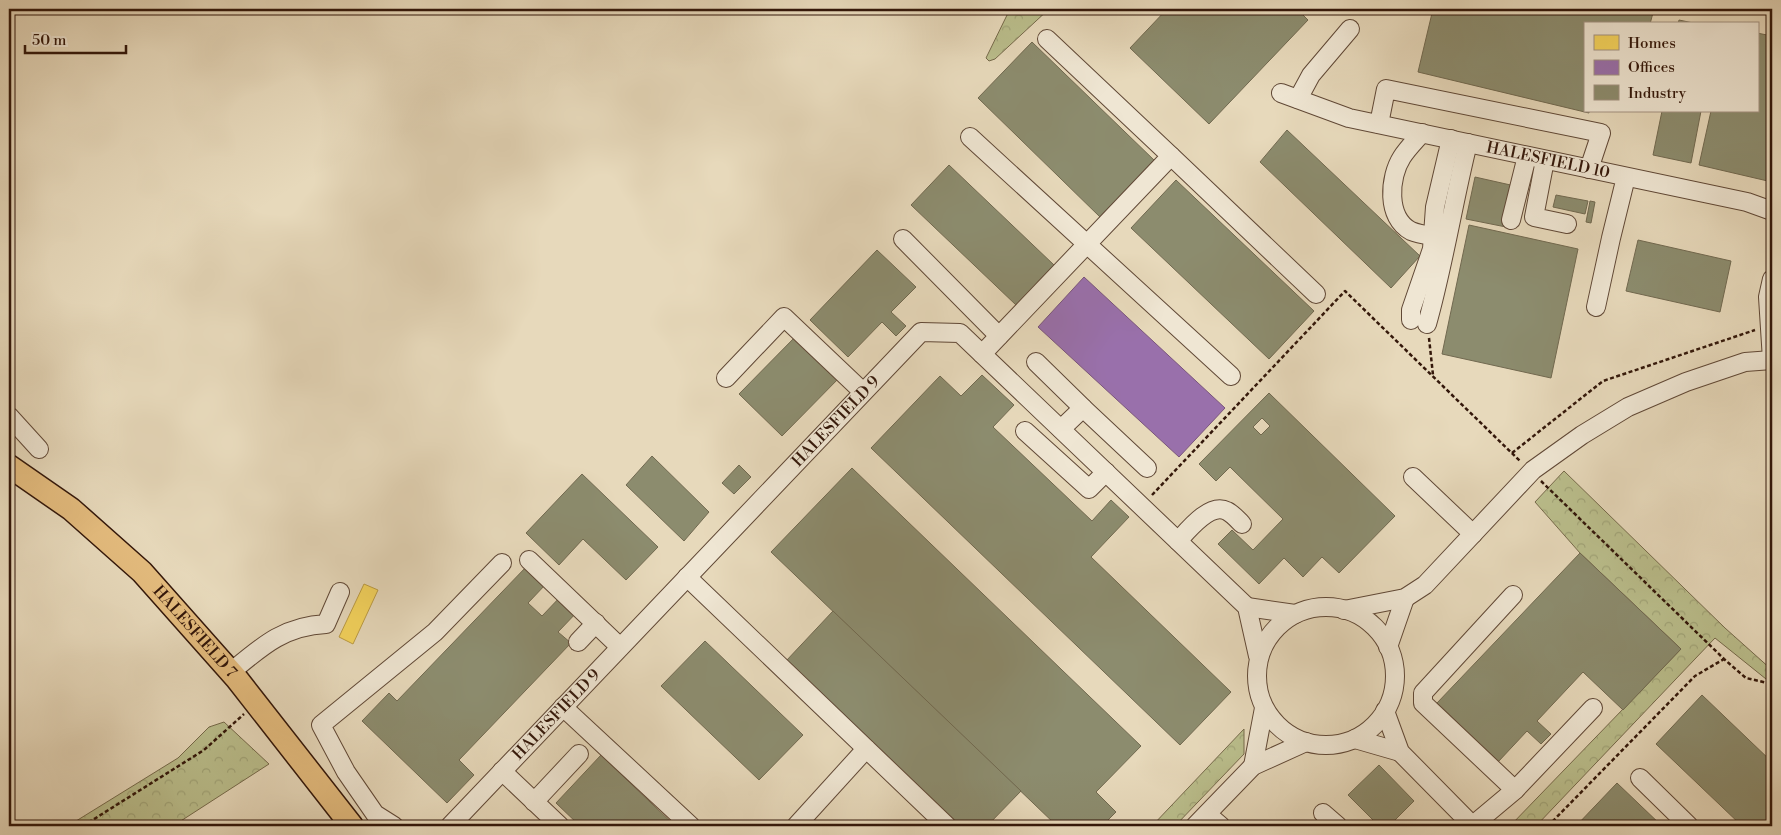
<svg xmlns="http://www.w3.org/2000/svg" width="1781" height="835" font-family="'Libre Bodoni',serif">
<defs>
<pattern id="forest-crowns" width="20" height="18" patternUnits="userSpaceOnUse" patternTransform="scale(1.25)"><rect width="20" height="18" fill="#babe8c"/><path d="M2 6a3 3 0 1 1 6 0M12 15a3 3 0 1 1 6 0" fill="none" stroke="#a0a377"/></pattern>
</defs>
<rect width="100%" height="100%" fill="#e7d9bb"/>
<filter id="stains"><feTurbulence type="fractalNoise" baseFrequency=".004" numOctaves="4"/><feColorMatrix values="0 0 0 0 .2 0 0 0 0 .09 0 0 0 0 .02 0 0 0 .5 -.17"/></filter>
<radialGradient id="worn" r=".72"><stop offset=".6" stop-color="#630" stop-opacity="0"/><stop offset="1" stop-color="#630" stop-opacity=".3"/></radialGradient>
<g fill="url(#forest-crowns)" stroke="#766a4b">
<path d="M1010,9H1049L995,59L989,61L986,58Z"/>
<path d="M1564,471L1725,628L1772,670V680L1766,679L1715,638L1536,826H1510L1681,649L1580,553L1535,502Z"/>
<path d="M224,722L269,764L173,826H68L178,758L209,727Z"/>
<path d="M1244,729V754L1175,826H1152Z"/>
</g>
<path fill="#f6d55c" stroke="#bc9c43" d="M364,584L378,590L353,644L339,637Z"/>
<path fill="#9970ab" stroke="#7a557b" d="M1084,277L1225,408L1179,457L1038,327Z"/>
<g fill="#8c8c6e" stroke="#716950" fill-rule="evenodd">
<path d="M1167,9H1297L1308,20L1209,124L1130,48Z"/>
<path d="M1433,9H1654L1650,24H1585V111H1589V113L1418,72Z"/>
<path d="M1679,20L1698,24H1678Z"/>
<path d="M1757,33L1772,36V182L1699,165L1711,111H1757Z"/>
<path d="M1032,42L1155,161L1100,217L978,98Z"/>
<path d="M1662,111H1701L1691,163L1653,155Z"/>
<path d="M1287,130L1420,256L1391,288L1260,162Z"/>
<path d="M949,165L1054,265L1016,305L911,205Z"/>
<path d="M1475,177L1515,186L1506,227L1466,219Z"/>
<path d="M1176,180L1314,311L1269,359L1131,228Z"/>
<path d="M1556,195L1588,201L1585,214L1553,207Z"/>
<path d="M1590,201L1595,202L1591,223L1586,222Z"/>
<path d="M1469,225L1578,249L1551,378L1442,354Z"/>
<path d="M1638,240L1731,261L1720,312L1626,291Z"/>
<path d="M877,250L916,287L891,312L906,326L896,336L882,322L848,357L810,320Z"/>
<path d="M798,334L841,376L782,436L739,394Z"/>
<path d="M982,375L1014,405L993,427L1092,521L1111,500L1129,517L1091,557L1231,692L1180,745L871,448L940,376L961,396Z"/>
<path d="M1269,393L1395,516L1339,573L1322,557L1303,577L1284,558L1259,584L1218,544L1232,530L1253,550L1283,519L1230,467L1216,481L1199,464ZM1262,418L1270,426L1261,435L1253,427Z"/>
<path d="M652,456L709,512L684,541L626,485Z"/>
<path d="M739,465L751,477L734,494L722,483Z"/>
<path d="M852,468L1141,746L1096,792L1116,812L1102,826H1057L771,552Z"/>
<path d="M582,474L658,547L626,580L583,539L559,565L526,533Z"/>
<path d="M1580,553L1681,649L1623,710L1583,672L1537,721L1551,734L1541,744L1527,731L1498,762L1437,703Z"/>
<path d="M527,566L546,584L528,603L542,616L563,594L579,610L558,632L571,643L459,760L474,775L447,803L362,721L389,693L397,701Z"/>
<path d="M833,611L1021,791L987,826H958L786,661Z"/>
<path d="M705,641L803,735L759,780L661,686Z"/>
<path d="M1702,695L1772,762V826H1742L1656,744Z"/>
<path d="M601,755L675,826H580L556,803Z"/>
<path d="M1379,765L1414,801L1389,826H1379L1348,795Z"/>
<path d="M1617,783L1662,826H1576Z"/>
</g>
<g fill="none" stroke-linecap="round" stroke-linejoin="round">
<g stroke="#604836" stroke-width="20">
<g id="minor">
<path id="s1" d="M1281,93L1349,118L1747,202L1772,211"/>
<path d="M1298,99L1311,75L1350,29"/>
<path d="M1379,124L1386,89L1601,133L1589,169"/>
<path d="M1422,133C1415,141 1407,149 1402,157C1389,177 1386,218 1411,231C1418,234 1426,235 1433,236"/>
<path d="M970,137L1231,376"/>
<path d="M1171,156L1316,294"/>
<path d="M1545,160L1534,217L1567,224"/>
<path d="M1511,220L1527,156"/>
<path d="M903,239L999,336"/>
<path d="M1596,307L1611,238L1626,177"/>
<path d="M1411,320V310L1432,249L1435,207L1451,139"/>
<path d="M1427,324C1444,264 1453,203 1468,143"/>
<path d="M982,354L1171,156L1047,39"/>
<path d="M1772,360L1768,297L1772,279"/>
<path d="M1036,362L1083,408"/>
<path d="M726,378L784,317L863,392"/>
<path d="M9,416L39,449"/>
<path d="M1061,429L1083,408L1147,468"/>
<path d="M1025,431L1089,489L1106,472"/>
<path d="M1413,477L1473,534"/>
<path d="M1178,541C1188,530 1210,502 1227,511C1233,514 1238,520 1242,524"/>
<path d="M529,560L620,647"/>
<path d="M687,577L947,826"/>
<path d="M1513,595L1423,693V703L1515,790"/>
<path d="M1247,607L1295,614"/>
<circle cx="1326" cy="676" r="69"/>
<path d="M1344,610L1405,598L1425,585L1533,470L1582,435L1628,407L1686,382L1745,362L1772,360"/>
<path d="M578,642L596,623"/>
<path d="M1388,647L1405,598"/>
<path d="M231,672C262,646 284,626 326,624L340,592"/>
<path d="M563,707L691,826"/>
<path d="M1385,711L1400,752L1473,826"/>
<path d="M1355,739L1400,752"/>
<path d="M1253,766L1264,708"/>
<path d="M502,771L560,826"/>
<path d="M1640,778L1689,826"/>
<path d="M534,802L579,754"/>
<path d="M1323,813L1338,826"/>
<path d="M1207,814L1221,826"/>
<path d="M394,826L375,814L346,772L321,725L435,632L502,563"/>
<path id="s2" d="M450,826L921,332L960,333L1247,607L1258,656"/>
<path d="M796,826L866,749"/>
<path d="M1195,826L1253,766L1306,742"/>
<path d="M1472,826L1515,790L1593,708"/>
</g>
</g>
<g stroke="#33170a" stroke-width="25">
<g id="major">
<path id="s3" d="M9,466L71,509L142,572L237,679L352,826"/>
</g>
</g>
<g stroke="#33170a" stroke-width="2.5" stroke-dasharray="4 2.5" stroke-linecap="butt">
<path d="M1429,338L1433,375"/>
<path d="M1512,453L1603,381L1755,330"/>
<path d="M1541,481L1724,659L1746,678L1772,684"/>
<path d="M1152,495L1345,291L1521,462"/>
<path d="M83,826L204,750L244,714"/>
<path d="M1548,826L1695,676L1724,659"/>
</g>
<use href="#minor" stroke="#efe6d3" stroke-width="18"/>
<use href="#major" stroke="#e4bc7e" stroke-width="22"/>
</g>
<g text-anchor="middle" dominant-baseline="central" stroke-width="5" stroke-linejoin="round" paint-order="stroke">
<g font-size="16" fill="#33170a" stroke="#efe6d3">
<text stroke="none"><textPath href="#s1" startOffset="276">HALESFIELD 10</textPath></text>
<text stroke="none"><textPath href="#s2" startOffset="559">HALESFIELD 9</textPath></text>
<text stroke="none"><textPath href="#s3" startOffset="250">HALESFIELD 7</textPath></text>
<text stroke="none"><textPath href="#s2" startOffset="154">HALESFIELD 9</textPath></text>
</g>
</g>
<rect width="1781" height="835" fill="none" stroke="#e7d9bb" stroke-width="30"/>
<rect x="10" y="10" width="1761" height="815" fill="none" stroke="#33170a" stroke-width="2.5"/>
<rect x="15" y="15" width="1751" height="805" fill="none" stroke="#33170a"/>
<rect x="1584" y="22" width="175" height="90" fill="#efe6d3" stroke="#a49383"/>
<rect x="1594" y="35" width="25" height="15" fill="#f6d55c" stroke="#a49383"/>
<text x="1628" y="48" font-size="15" fill="#33170a">Homes</text>
<rect x="1594" y="60" width="25" height="15" fill="#9970ab" stroke="#a49383"/>
<text x="1628" y="72" font-size="15" fill="#33170a">Offices</text>
<rect x="1594" y="85" width="25" height="15" fill="#8c8c6e" stroke="#a49383"/>
<text x="1628" y="98" font-size="15" fill="#33170a">Industry</text>
<path d="M25 45v8h101v-8" fill="none" stroke="#33170a" stroke-width="2.5"/>
<text x="32" y="45" font-size="15" fill="#33170a" stroke="#efe6d3" stroke-width="4" paint-order="stroke">50 m</text>
<rect width="100%" height="100%" filter="url(#stains)"/>
<rect width="100%" height="100%" fill="url(#worn)"/>
</svg>
